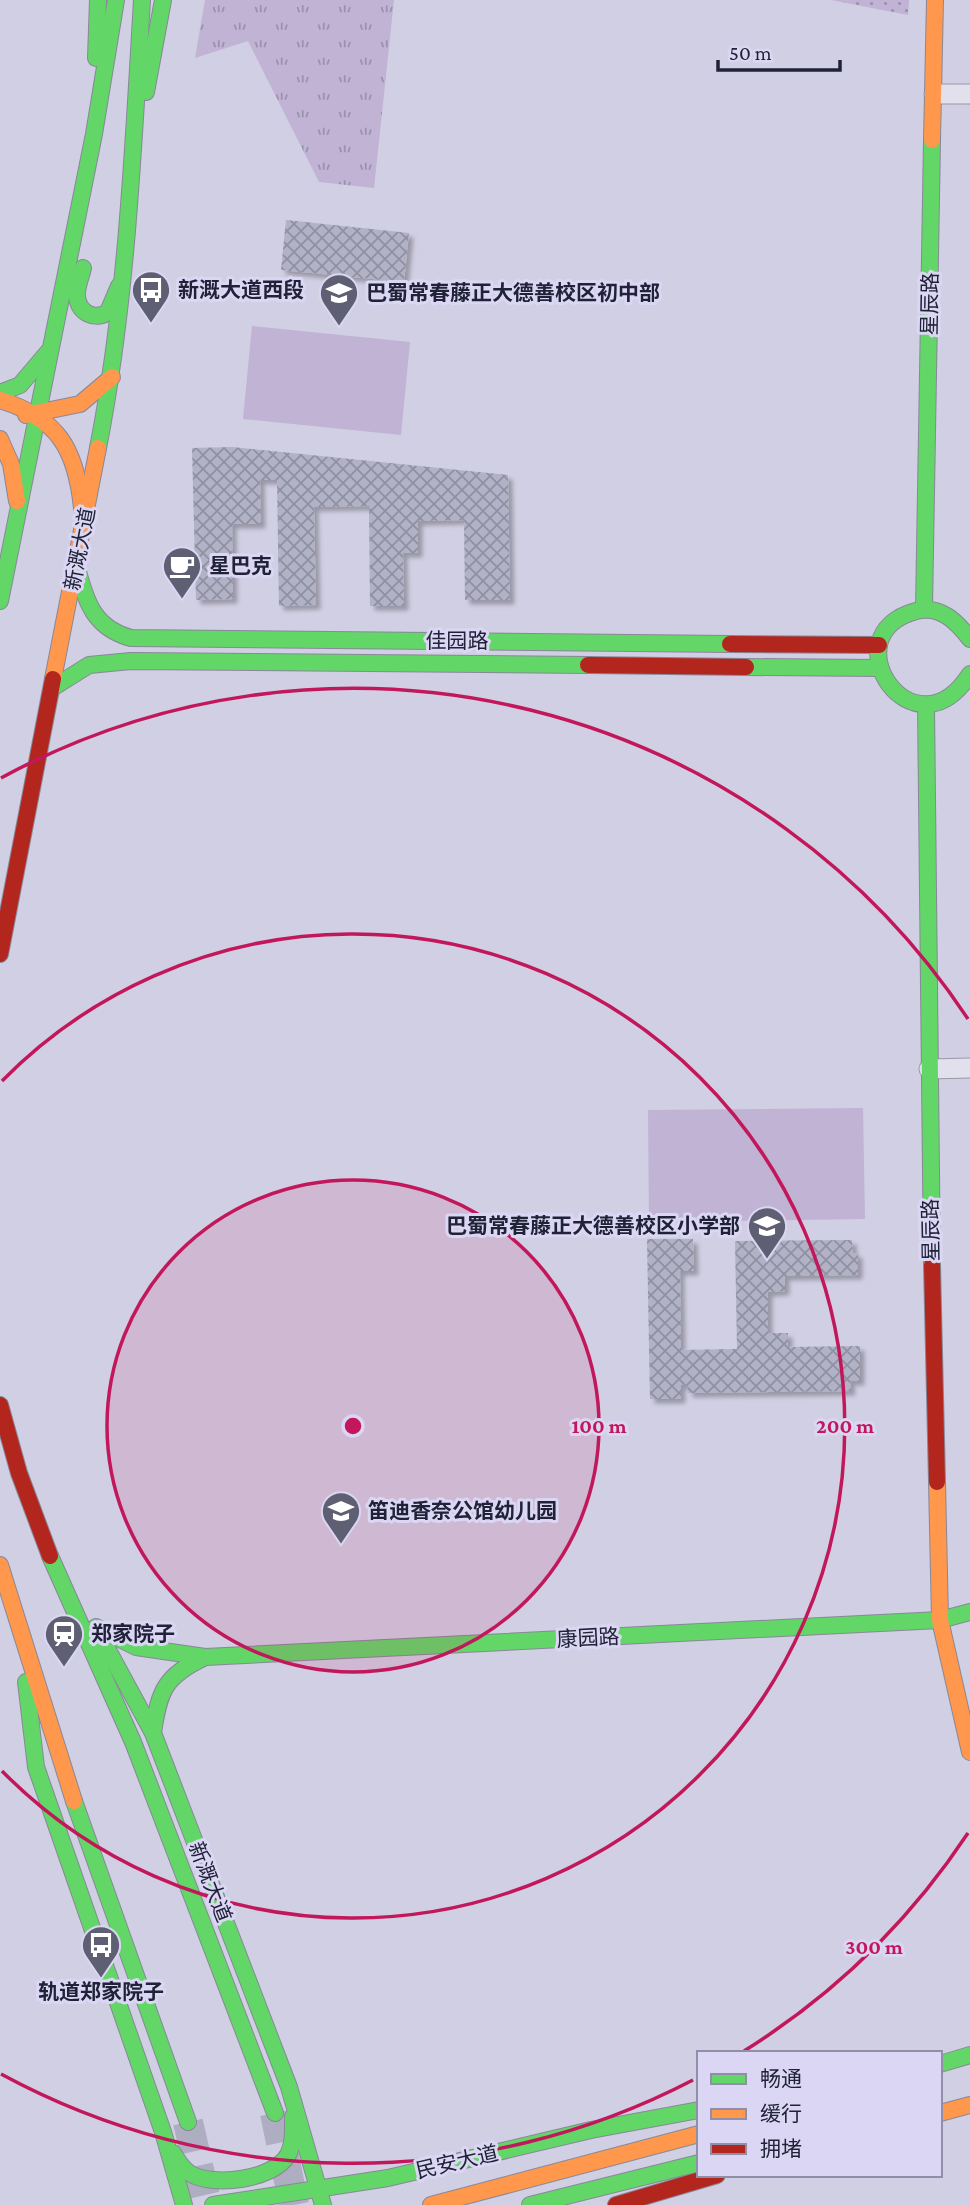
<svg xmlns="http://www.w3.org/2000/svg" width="970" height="2205" font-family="'Crimson Pro','Noto Sans SC',serif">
<defs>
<pattern id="grass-tufts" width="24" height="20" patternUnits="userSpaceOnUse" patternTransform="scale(1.75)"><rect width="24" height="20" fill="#c0b3d4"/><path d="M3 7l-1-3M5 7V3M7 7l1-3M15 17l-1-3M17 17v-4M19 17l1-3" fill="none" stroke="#9c91ad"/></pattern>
<pattern id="park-dots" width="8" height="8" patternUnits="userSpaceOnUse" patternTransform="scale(1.75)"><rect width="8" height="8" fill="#c0b3d4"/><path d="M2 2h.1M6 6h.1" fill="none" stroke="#9c91ad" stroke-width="1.8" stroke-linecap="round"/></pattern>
<pattern id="building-cross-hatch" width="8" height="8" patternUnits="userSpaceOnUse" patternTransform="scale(1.75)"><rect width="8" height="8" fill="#b1b2c6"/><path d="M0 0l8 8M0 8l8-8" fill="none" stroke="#9090a2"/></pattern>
<filter id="shadow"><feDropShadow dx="4.5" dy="4.5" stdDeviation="2" flood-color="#0004"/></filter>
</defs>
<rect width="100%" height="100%" fill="#d1cfe3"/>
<path fill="url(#grass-tufts)" d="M205,0H394L374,188L319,182L248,41L195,58Z"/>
<path fill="url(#park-dots)" d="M831,0H909L908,15Z"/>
<g fill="#c0b3d4">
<path d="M252,326L410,342L401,435L243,419Z"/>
<path d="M863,1108L865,1219L649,1222L648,1110Z"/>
</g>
<g fill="url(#building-cross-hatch)" filter="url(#shadow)">
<path d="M286,220L409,233L404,282L281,270Z"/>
<path d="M232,447L508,475L510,600H465L464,520L418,521V553H403L404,606H370L369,506L314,507L316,605L279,606L277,480H260L261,524H232L233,599L196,600L192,448Z"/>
<path d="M647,1239H693L694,1271H680L681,1350L737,1349L735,1241L852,1240L853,1253H858V1275L785,1276V1291L768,1292V1333H788V1347L860,1346V1381H850L851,1391L688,1393V1385H681V1399H650Z"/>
</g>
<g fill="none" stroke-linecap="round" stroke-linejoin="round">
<g stroke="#aeadc1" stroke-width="30" stroke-dasharray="30 15" stroke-linecap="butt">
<path d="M275,2113L294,2205"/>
<path d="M188,2122L207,2205"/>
</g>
<g stroke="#9998a8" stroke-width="21">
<g id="street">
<path d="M934,94H970"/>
<path d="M929,1069L970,1068"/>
</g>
</g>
<g stroke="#888898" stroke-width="18">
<g id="fast">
<path d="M96,58L98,0"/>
<path d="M146,92L163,0"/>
<path d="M83,268C81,277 76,288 77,297C79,313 95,321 108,312L119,286"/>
<path d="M0,393L20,385L48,352"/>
<path d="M98,448C127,300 133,150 142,0"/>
<path d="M77,568C86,602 94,628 131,638L730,644"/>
<path d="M0,601L94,134L116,0"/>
<path d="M924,609L932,140"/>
<path d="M970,639C957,622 941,605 916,611C828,635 914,761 970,674"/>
<path d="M746,667L878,668"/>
<path d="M54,687L89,665L131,661L588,665"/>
<path d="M926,705L932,1265"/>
<path d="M50,1556L133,1742L275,2113"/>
<path d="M96,1627L136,1647L205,1657L940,1620L970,1612"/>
<path d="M96,1628L153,1733L289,2087L323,2205"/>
<path d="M26,1682L36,1767L163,2132L184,2205"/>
<path d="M153,1733C159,1690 165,1676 205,1657"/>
<path d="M74,1801L188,2122"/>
<path d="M940,2064L970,2055"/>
<path d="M173,2153C178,2161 182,2169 191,2174C214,2187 273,2180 288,2155C294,2143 293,2130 293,2117"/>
<path d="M213,2205L388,2178L591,2130L699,2110"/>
<path d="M530,2205L699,2163"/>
</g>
</g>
<g stroke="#888898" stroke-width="18">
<g id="slow">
<path d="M932,140L935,0"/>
<path d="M0,400C58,418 76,449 82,508"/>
<path d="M26,415L80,404L112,377"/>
<path d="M0,439L11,464L17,501"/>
<path d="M53,679L98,448"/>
<path d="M937,1482L940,1620L970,1752"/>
<path d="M0,1565L74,1801"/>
<path d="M940,2113L970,2105"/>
<path d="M431,2205L699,2134"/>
</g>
</g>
<g stroke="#888898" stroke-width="18">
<g id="jam">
<path d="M730,644L879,645"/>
<path d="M588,665L746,667"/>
<path d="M0,954L53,679"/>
<path d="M932,1265L937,1482"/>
<path d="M0,1405L19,1473L50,1556"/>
<path d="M616,2205L717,2175"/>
</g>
</g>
<use href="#street" stroke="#e1e0ec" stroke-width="19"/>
<use href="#fast" stroke="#63d668" stroke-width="16"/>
<use href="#slow" stroke="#ff974d" stroke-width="16"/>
<use href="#jam" stroke="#b3261e" stroke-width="16"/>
</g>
<circle cx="353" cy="1426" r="246" fill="#c2185b" fill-opacity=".12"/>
<g fill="none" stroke="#c2185b" stroke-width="3.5">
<circle cx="353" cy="1426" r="246"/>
<path d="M2 1081A492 492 0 1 1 2 1771"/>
<path d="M968 1833A737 737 0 0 1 744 2051M693 2080A737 737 0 0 1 1 2074M1 778A737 737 0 0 1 968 1019"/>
</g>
<defs>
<g id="bus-pin" transform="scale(2.0125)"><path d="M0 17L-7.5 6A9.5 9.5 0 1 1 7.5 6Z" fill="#5e5f73" stroke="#dad6f3"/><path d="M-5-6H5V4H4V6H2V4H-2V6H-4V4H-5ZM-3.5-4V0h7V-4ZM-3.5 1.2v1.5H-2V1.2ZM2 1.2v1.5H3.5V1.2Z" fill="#fff"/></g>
<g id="school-pin" transform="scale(2.0125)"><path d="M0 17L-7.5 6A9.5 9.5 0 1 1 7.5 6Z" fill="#5e5f73" stroke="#dad6f3"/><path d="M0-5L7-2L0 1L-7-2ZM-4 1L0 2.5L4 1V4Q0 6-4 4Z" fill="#fff"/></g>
<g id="cafe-pin" transform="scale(2.0125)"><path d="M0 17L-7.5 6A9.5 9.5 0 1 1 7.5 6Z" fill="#5e5f73" stroke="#dad6f3"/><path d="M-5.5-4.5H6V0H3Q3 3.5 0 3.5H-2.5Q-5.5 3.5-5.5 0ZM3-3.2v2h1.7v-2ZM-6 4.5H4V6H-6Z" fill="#fff"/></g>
<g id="station-pin" transform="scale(2.0125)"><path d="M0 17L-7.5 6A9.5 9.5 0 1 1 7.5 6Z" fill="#5e5f73" stroke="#dad6f3"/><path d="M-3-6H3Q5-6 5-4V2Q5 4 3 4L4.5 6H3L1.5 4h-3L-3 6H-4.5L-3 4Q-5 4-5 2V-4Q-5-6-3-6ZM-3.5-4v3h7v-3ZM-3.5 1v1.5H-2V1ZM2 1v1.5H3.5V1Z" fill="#fff"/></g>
</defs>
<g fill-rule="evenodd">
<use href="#bus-pin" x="151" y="290"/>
<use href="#school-pin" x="339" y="293"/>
<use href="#cafe-pin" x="182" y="566"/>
<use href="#school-pin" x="767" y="1226"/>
<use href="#school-pin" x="341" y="1511"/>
<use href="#station-pin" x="64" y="1634"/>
<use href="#bus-pin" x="101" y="1945"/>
</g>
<g text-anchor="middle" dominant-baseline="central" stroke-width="6" stroke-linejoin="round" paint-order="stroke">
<g font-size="21" font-weight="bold" fill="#202337" stroke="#dad6f3" text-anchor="start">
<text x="178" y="290">新溉大道西段</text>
<text x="366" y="293">巴蜀常春藤正大德善校区初中部</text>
<text x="209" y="566">星巴克</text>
<text x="740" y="1226" text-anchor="end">巴蜀常春藤正大德善校区小学部</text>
<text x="368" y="1511">笛迪香奈公馆幼儿园</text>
<text x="91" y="1634">郑家院子</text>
<text x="101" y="1992" text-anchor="middle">轨道郑家院子</text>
</g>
<g font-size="21" fill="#202337" stroke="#dad6f3">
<text transform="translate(930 304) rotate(-89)">星辰路</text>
<text transform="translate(80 549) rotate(-79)">新溉大道</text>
<text x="457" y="641">佳园路</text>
<text transform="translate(931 1230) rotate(-91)">星辰路</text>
<text transform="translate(588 1638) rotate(-3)">康园路</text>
<text transform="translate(210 1882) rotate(69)">新溉大道</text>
<text transform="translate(457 2162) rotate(-13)">民安大道</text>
</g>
</g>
<circle cx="353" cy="1426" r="10" fill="#c2185b" stroke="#dad6f3" stroke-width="3.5"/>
<g font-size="21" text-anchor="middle" font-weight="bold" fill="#c2185b" stroke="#dad6f3" stroke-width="6" stroke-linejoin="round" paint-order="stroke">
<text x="599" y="1433">100 m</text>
<text x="845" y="1433">200 m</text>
<text x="874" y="1954">300 m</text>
</g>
<rect x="697" y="2051" width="245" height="126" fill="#dad6f3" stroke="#908ea8" stroke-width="2"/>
<rect x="711" y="2074" width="35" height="10" fill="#63d668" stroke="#908ea8" stroke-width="2"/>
<text x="760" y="2086" font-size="21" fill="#202337">畅通</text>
<rect x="711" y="2109" width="35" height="10" fill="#ff974d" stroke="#908ea8" stroke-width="2"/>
<text x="760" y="2121" font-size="21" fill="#202337">缓行</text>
<rect x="711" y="2144" width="35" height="10" fill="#b3261e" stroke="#908ea8" stroke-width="2"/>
<text x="760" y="2156" font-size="21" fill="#202337">拥堵</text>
<path d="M718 60v10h122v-10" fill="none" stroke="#202337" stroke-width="3.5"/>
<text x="729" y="60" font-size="21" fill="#202337" stroke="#dad6f3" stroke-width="5" paint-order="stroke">50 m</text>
</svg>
